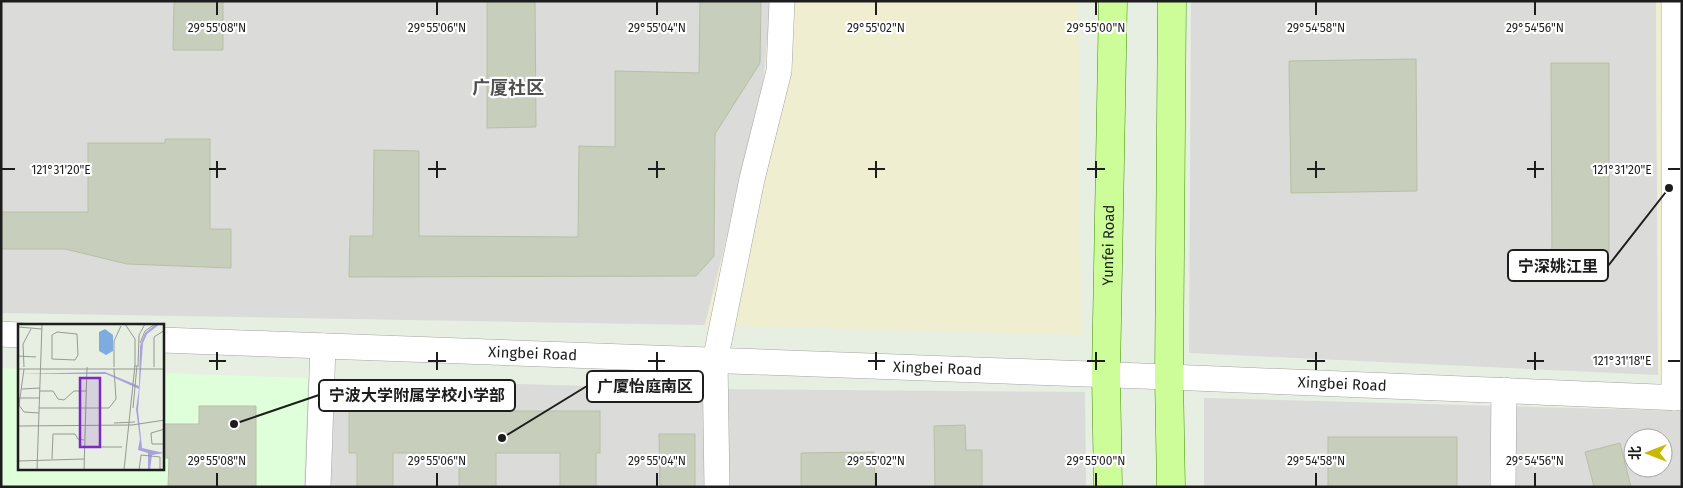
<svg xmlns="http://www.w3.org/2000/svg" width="1683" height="488" font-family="'Fira Sans','Noto Sans SC',sans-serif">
<rect width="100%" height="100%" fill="#e7eee2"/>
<g fill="#dbdbda" fill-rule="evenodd">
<path d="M1,1H771L762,96L705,325L1,313Z"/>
<path d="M1191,1H1656L1658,375L1189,353Z"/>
<path d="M308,378L697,389L1085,392L1086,487H304Z"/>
<path d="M1204,398L1682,411V487H1204ZM1633,438H1663V468H1633Z"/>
</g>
<g fill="#f0eed1">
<path d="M771,1H1078L1081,335L705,325L762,96Z"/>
<path d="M1656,1H1682V376L1658,375Z"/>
</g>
<path fill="#deffda" d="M1,368L19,369V469H162L163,373L308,378L304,487H1Z"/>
<g fill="#c7cebb" stroke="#b6c0a4">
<path d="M174,1H223V50H173Z"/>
<path d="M487,1H535L536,127L487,128Z"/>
<path d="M700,1H761L760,63L715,134L714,256L696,276L349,277L350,236H373L374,150L419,151V236L578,237L579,146L615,147V71L699,73Z"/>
<path d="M1416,59L1417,191L1291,193L1289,61Z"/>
<path d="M1551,63H1609V252H1552Z"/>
<path d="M165,139H210V229H231V268L127,264L65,249H1V212H88V143H165Z"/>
<path d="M199,406H256V487H168L169,458H162V424H199Z"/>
<path d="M349,411H600V453H596V487H560V453H496V487H459V453H393V487H357V453H349Z"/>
<path d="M965,425L966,450H982V487H935L934,426Z"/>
<path d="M659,434H695V487H660Z"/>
<rect x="1328" y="437" width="129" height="50"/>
<path d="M1620,443L1631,487H1594L1585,452Z"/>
<path d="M874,452L875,487H801V453Z"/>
</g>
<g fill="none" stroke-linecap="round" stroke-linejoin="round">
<g stroke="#a4a4a4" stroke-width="26">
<g id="minor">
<path d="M1674,1V398"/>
<path d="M1,334L19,335"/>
<path id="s1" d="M162,340L1169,377L1682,398"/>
<path d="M318,487L323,346"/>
<path d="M717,487L715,361L752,179L779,71L782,1"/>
<path d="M1503,487L1504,390"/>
</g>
</g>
<g stroke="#3e9500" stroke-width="29">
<g id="major">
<path id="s2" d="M1108,487L1106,375L1113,1"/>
<path d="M1171,487L1169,377L1172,1"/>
</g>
</g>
<use href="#minor" stroke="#fff" stroke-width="25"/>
<use href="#major" stroke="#ccfd98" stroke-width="28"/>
</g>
<path fill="none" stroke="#1d1d1d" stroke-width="2" d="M217,2V15M437,2V15M657,2V15M876,2V15M1096,2V15M1316,2V15M1535,2V15M217,161V178M437,161V178M657,161V178M876,161V178M1096,161V178M1316,161V178M1535,161V178M2,169H15M209,169H226M428,169H446M648,169H665M868,169H885M1087,169H1105M1307,169H1325M1527,169H1544M1668,169H1680M217,352V370M437,352V370M657,352V370M876,352V370M1096,352V370M1316,352V370M1535,352V370M209,361H226M428,361H446M648,361H665M868,361H885M1087,361H1105M1307,361H1325M1527,361H1544M1668,361H1680M217,473V486M437,473V486M657,473V486M876,473V486M1096,473V486M1316,473V486M1535,473V486"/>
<g text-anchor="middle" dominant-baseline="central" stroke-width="4.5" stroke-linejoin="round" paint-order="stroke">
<g font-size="15" fill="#1d1d1d" stroke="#fff">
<text stroke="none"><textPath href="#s2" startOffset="242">Yunfei Road</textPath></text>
<text stroke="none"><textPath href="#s1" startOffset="371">Xingbei Road</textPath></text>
<text stroke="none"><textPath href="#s1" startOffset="776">Xingbei Road</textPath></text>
<text stroke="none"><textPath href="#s1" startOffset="1181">Xingbei Road</textPath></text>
</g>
<g font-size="18" font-weight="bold" fill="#505050" stroke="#fff">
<text x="508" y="88">广厦社区</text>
</g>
</g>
<g transform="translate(18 324)">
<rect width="146" height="146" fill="#e7eee2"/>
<path d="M87,5L95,11V27L88,31L81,27V8Z" fill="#7eace0"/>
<path d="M138,0H142L129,10L125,19L120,86L124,124L146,129L134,131L132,146H130V129L120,126L122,115L118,85L121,65L88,50H0L87,48L121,62L122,22L127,9Z" fill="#aaa1dd"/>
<path fill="none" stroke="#969a93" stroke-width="1" d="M107,0L117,15V43M0,3L24,5M39,8L59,10L60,31L57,36L34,35V11ZM122,19L127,7L137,0M0,32L18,33M6,43L5,20L13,5M96,43V17L103,2M120,43L121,11L127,0M136,43V13L147,6M0,45H147M6,45L1,81L6,88L21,89M4,65L22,64M22,67H35L40,75L46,76L56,67H68M1,74H22M21,84H91L98,75L96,45M115,84L119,41M96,99L117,98M0,102L114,101L147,96M147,105L133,109L134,120H147M66,123H104M34,135L35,110H57L60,115L66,116M0,137L66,135M19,146L24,0M66,146L69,43M106,146L117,41M121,146L123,131L142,133V145L147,146"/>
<path fill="#7b2cbf" fill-opacity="0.15" stroke="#7b2cbf" stroke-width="2.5" d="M62,54H82V123H62Z"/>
<rect width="146" height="146" fill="none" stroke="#1d1d1d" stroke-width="2.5"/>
</g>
<g font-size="12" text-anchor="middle" fill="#1d1d1d" stroke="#fff" stroke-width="4.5" stroke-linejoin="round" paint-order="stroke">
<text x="217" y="32">29°55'08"N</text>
<text x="437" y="32">29°55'06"N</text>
<text x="657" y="32">29°55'04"N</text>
<text x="876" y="32">29°55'02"N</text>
<text x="1096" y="32">29°55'00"N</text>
<text x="1316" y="32">29°54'58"N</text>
<text x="1535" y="32">29°54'56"N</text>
<text x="1622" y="174">121°31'20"E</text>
<text x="61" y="174">121°31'20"E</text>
<text x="1622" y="365">121°31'18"E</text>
<text x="217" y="465">29°55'08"N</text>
<text x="437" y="465">29°55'06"N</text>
<text x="657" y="465">29°55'04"N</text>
<text x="876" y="465">29°55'02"N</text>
<text x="1096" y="465">29°55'00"N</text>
<text x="1316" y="465">29°54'58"N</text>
<text x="1535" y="465">29°54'56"N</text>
</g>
<path fill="none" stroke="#1d1d1d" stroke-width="2" d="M1669 188L1608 266M502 438L587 386M234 424L319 395"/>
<g fill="#1d1d1d" stroke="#fff" stroke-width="2">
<circle cx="1669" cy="188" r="5"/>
<circle cx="502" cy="438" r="5"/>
<circle cx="234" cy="424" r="5"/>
</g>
<g fill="#fff" stroke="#1d1d1d" stroke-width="2">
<rect x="1508" y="250" width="100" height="31" rx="5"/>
<rect x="587" y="371" width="116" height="31" rx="5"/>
<rect x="319" y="380" width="196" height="31" rx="5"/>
</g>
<g font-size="16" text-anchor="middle" font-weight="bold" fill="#1d1d1d">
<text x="1558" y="272">宁深姚江里</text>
<text x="645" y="392">广厦怡庭南区</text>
<text x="417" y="401">宁波大学附属学校小学部</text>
</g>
<rect width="1683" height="488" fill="none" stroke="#1d1d1d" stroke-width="5"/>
<g transform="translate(1648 453) rotate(270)"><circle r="24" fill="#ffffff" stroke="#a5a5a5"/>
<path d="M0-4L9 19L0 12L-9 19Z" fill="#c9b800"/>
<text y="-8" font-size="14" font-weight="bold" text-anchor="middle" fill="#1d1d1d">北</text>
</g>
</svg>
